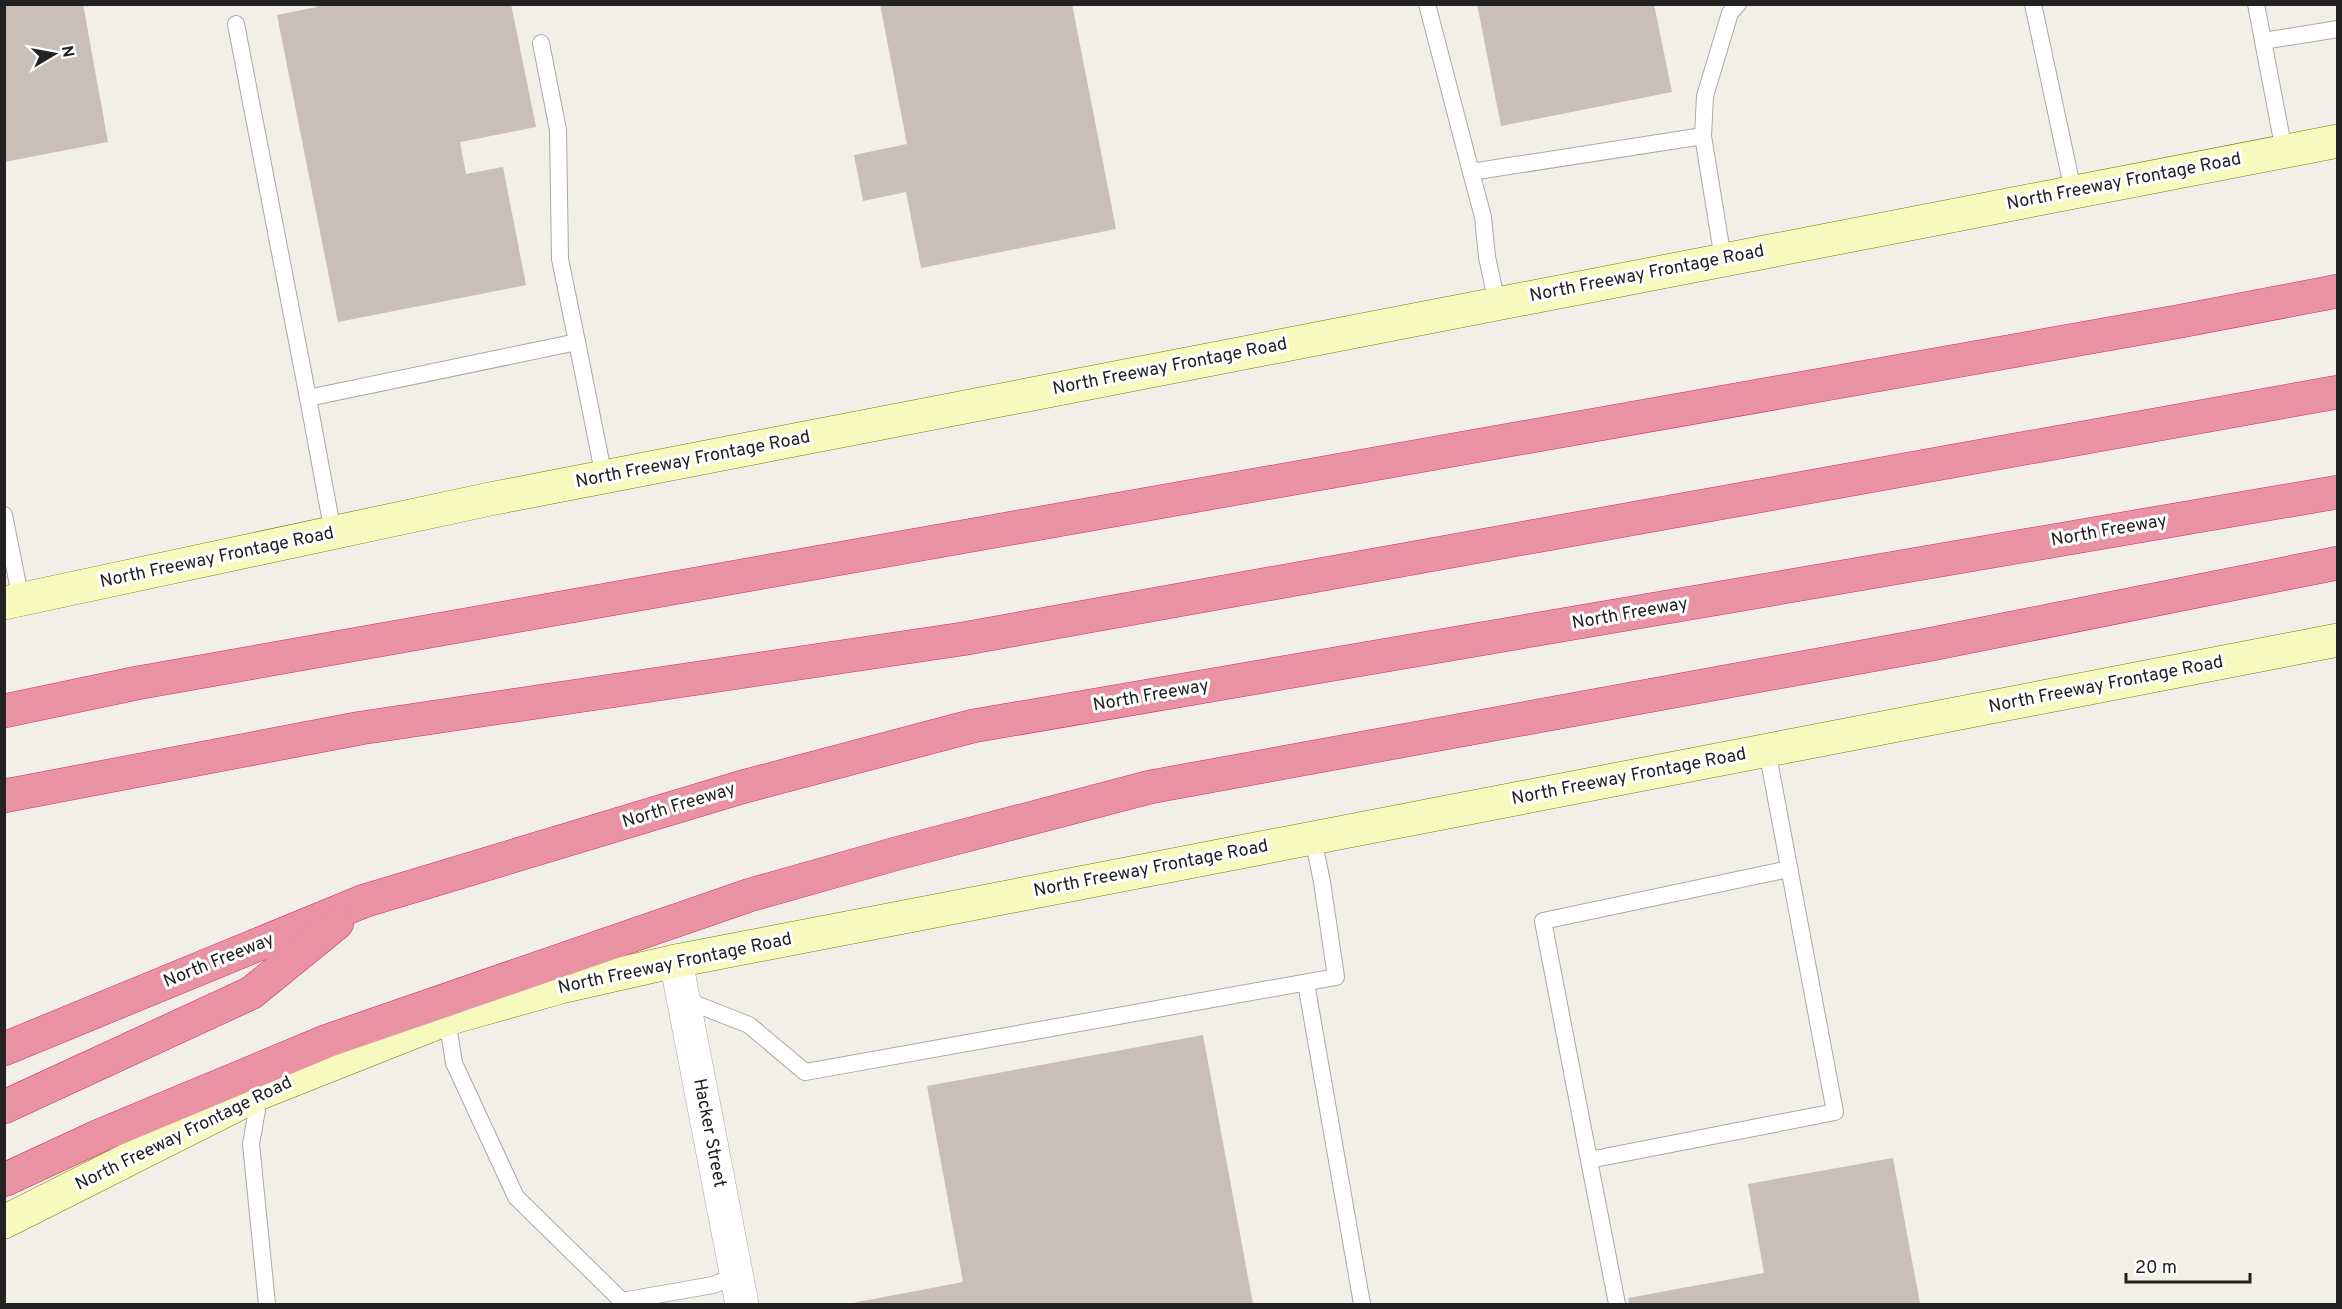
<svg xmlns="http://www.w3.org/2000/svg" width="2342" height="1309" font-family="Overpass,sans-serif">
<rect width="100%" height="100%" fill="#f2efe9"/>
<g fill="#c7bfb8">
<path d="M4,4H83L108,142L4,162Z"/>
<path d="M317,4H511L536,127L460,142L466,174L503,167L526,285L338,322L277,15L317,7Z"/>
<path d="M880,4H1072L1116,229L921,268L906,192L863,201L854,155L907,144Z"/>
<path d="M1477,4H1654L1672,92L1501,126Z"/>
<path d="M1203,1035L1253,1304H847L963,1282L927,1086Z"/>
<path d="M1893,1158L1920,1304H1629L1628,1298L1764,1273L1748,1184Z"/>
</g>
<g fill="none" stroke-linecap="round" stroke-linejoin="round">
<g stroke="#a9a9a9" stroke-width="18">
<g id="lane">
<path d="M1427,4L1471,172"/>
<path d="M2033,4L2073,191"/>
<path d="M2256,4L2284,151"/>
<path d="M236,24L308,398"/>
<path d="M2263,41L2338,29"/>
<path d="M541,43L558,130L560,259L577,342"/>
<path d="M1723,259L1703,136L1705,96L1730,13L1738,4"/>
<path d="M1497,303L1487,257L1483,217L1471,172L1703,136"/>
<path d="M4,515L21,600"/>
<path d="M333,533L308,398L577,342L604,477"/>
<path d="M1767,750L1835,1112L1589,1160L1543,921L1789,869"/>
<path d="M1306,983L1362,1304"/>
<path d="M683,999L749,1025L805,1072L1336,977L1322,882L1313,838"/>
<path d="M447,1019L454,1063L516,1197L622,1301L713,1285L737,1275"/>
<path d="M260,1093L251,1144L267,1304"/>
<path d="M1589,1160L1617,1304"/>
</g>
</g>
<g stroke="#a9a9a9" stroke-width="34">
<path id="street" d="M676,961L742,1304"/>
</g>
<g stroke="#707d05" stroke-width="34">
<g id="secondary">
<path d="M4,603L490,499L2338,141"/>
<path d="M4,1222L260,1093L447,1019L561,987L676,961L2338,640"/>
</g>
</g>
<g stroke="#dc2a67" stroke-width="34">
<g id="highway">
<path d="M4,711L137,683L2176,322L2338,291"/>
<path d="M4,796L361,728L962,639L2338,392"/>
<path d="M4,1049L364,901L742,787L973,726L2338,492"/>
<path d="M4,1107L251,993L337,923"/>
<path d="M4,1180L99,1136L327,1041L750,895L895,854L1150,787L1932,644L2338,563"/>
</g>
</g>
<use href="#lane" stroke="#fff" stroke-width="16"/>
<use href="#street" stroke="#fff" stroke-width="33"/>
<use href="#secondary" stroke="#f7fabf" stroke-width="33"/>
<use href="#highway" stroke="#e892a2" stroke-width="33"/>
</g>
<g text-anchor="middle" dominant-baseline="central" stroke-width="6" stroke-linejoin="round" paint-order="stroke">
<g font-size="18" fill="#222" stroke="#fff">
<text transform="translate(2124 182) rotate(-11)">North Freeway Frontage Road</text>
<text transform="translate(1647 274) rotate(-11)">North Freeway Frontage Road</text>
<text transform="translate(1170 367) rotate(-11)">North Freeway Frontage Road</text>
<text transform="translate(693 460) rotate(-11)">North Freeway Frontage Road</text>
<text transform="translate(2109 531) rotate(-10)">North Freeway</text>
<text transform="translate(217 558) rotate(-12)">North Freeway Frontage Road</text>
<text transform="translate(1630 614) rotate(-10)">North Freeway</text>
<text transform="translate(2106 685) rotate(-11)">North Freeway Frontage Road</text>
<text transform="translate(1151 696) rotate(-10)">North Freeway</text>
<text transform="translate(1629 777) rotate(-11)">North Freeway Frontage Road</text>
<text transform="translate(679 806) rotate(-17)">North Freeway</text>
<text transform="translate(1151 869) rotate(-11)">North Freeway Frontage Road</text>
<text transform="translate(219 961) rotate(-22)">North Freeway</text>
<text transform="translate(675 964) rotate(-12)">North Freeway Frontage Road</text>
<text transform="translate(709 1133) rotate(79)">Hacker Street</text>
<text transform="translate(184 1134) rotate(-26)">North Freeway Frontage Road</text>
</g>
</g>
<rect width="2342" height="1309" fill="none" stroke="#222222" stroke-width="12"/>
<g transform="translate(54 54) rotate(80)" stroke="#ffffff" stroke-width="4.5" paint-order="stroke">
<path d="M0-4.5L10 22L0 15L-10 22Z" fill="#222222"/>
<text y="-9" font-size="16" font-weight="bold" text-anchor="middle" fill="#222222">N</text>
</g>
<path d="M2126 1273v9h124v-9" fill="none" stroke="#222222" stroke-width="3"/>
<text x="2135" y="1273" font-size="18" fill="#222222" stroke="#ffffff" stroke-width="4.5" paint-order="stroke">20 m</text>
</svg>
